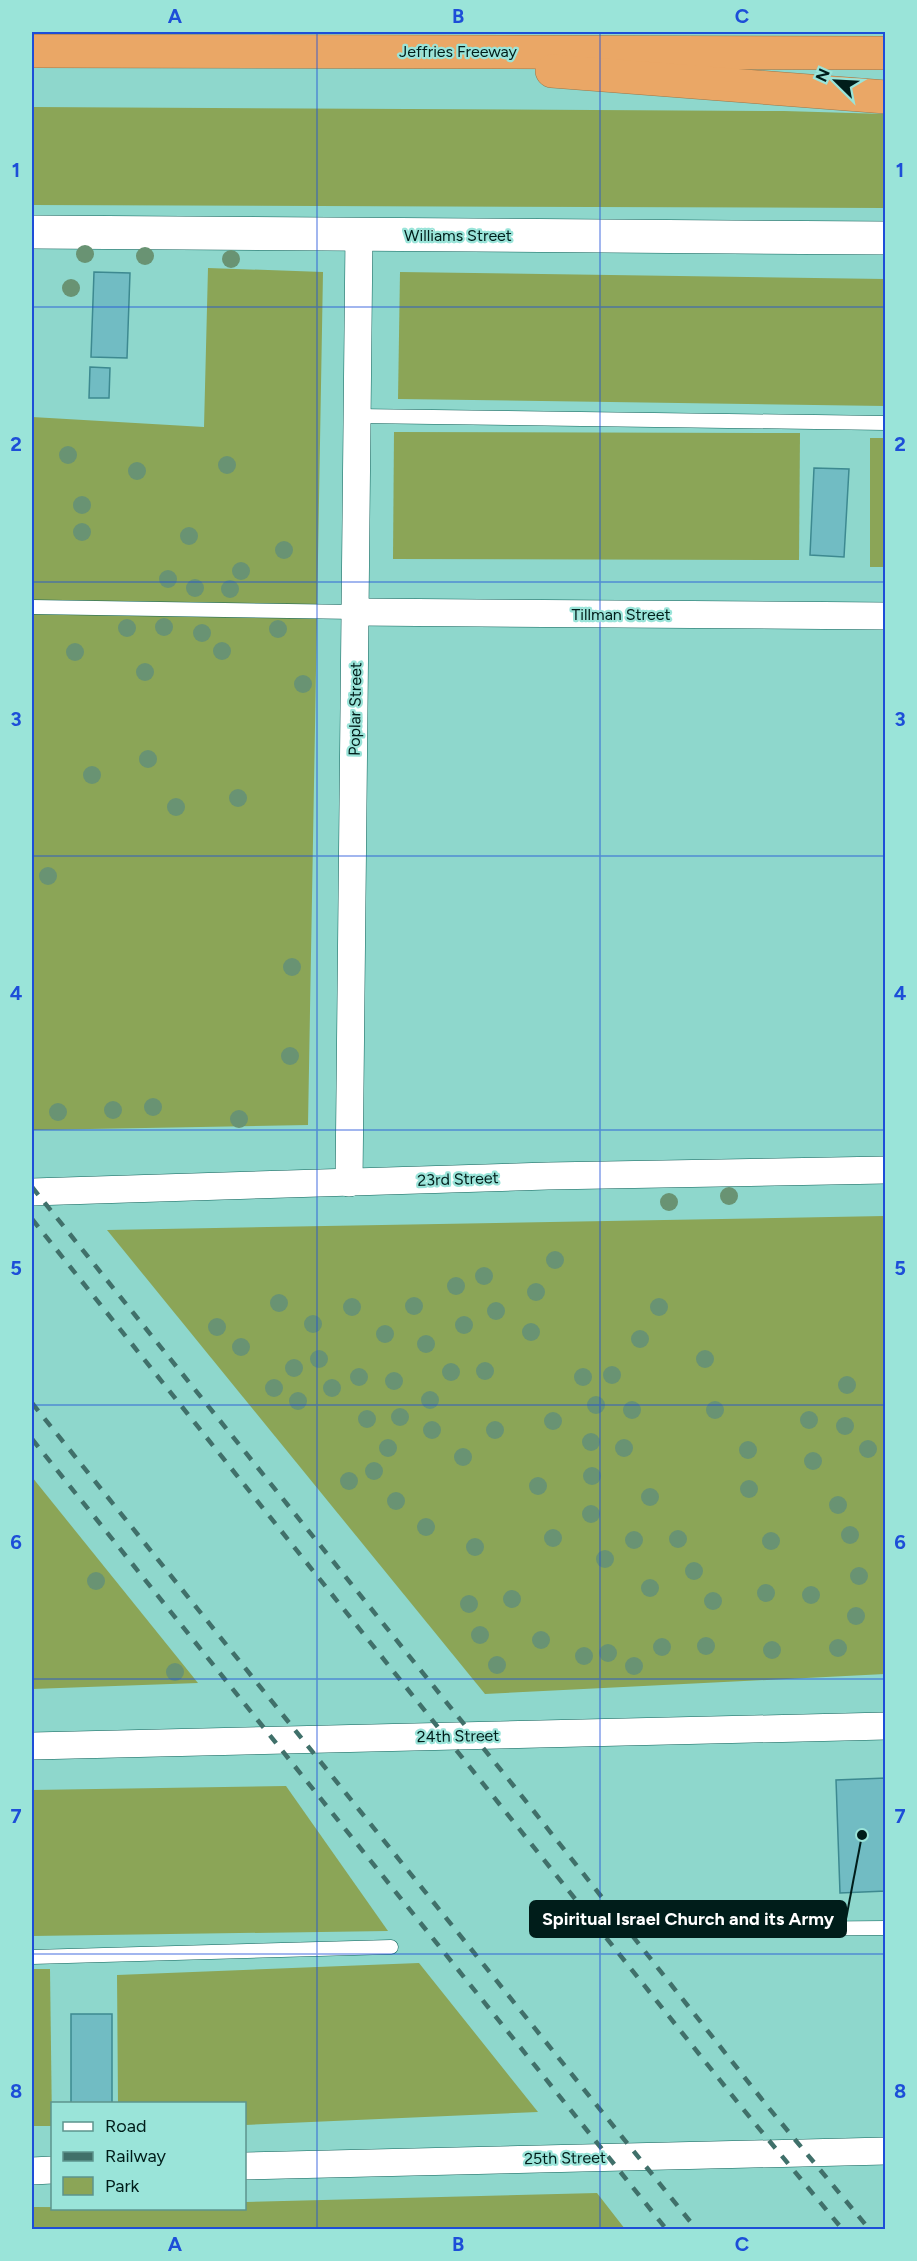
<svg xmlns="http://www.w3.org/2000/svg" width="917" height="2261" font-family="Figtree,sans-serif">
<rect width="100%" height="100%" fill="#8ed7cc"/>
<g fill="#8ba557">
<path d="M32,107L784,111L885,114V208L32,205Z"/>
<path d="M208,268L323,272L308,1125L34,1130L32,1128V417L204,427Z"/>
<path d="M400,272L885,279V406L398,399Z"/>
<path d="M394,432L800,433L799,560L393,559Z"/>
<rect x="870" y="438" width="15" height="129"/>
<path d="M885,1216V1674L485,1694L107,1230Z"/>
<path d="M32,1477L198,1683L32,1689Z"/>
<path d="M286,1786L388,1931L32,1936V1790Z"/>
<path d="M419,1963L538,2112L245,2125L244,2104L118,2103L117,1975Z"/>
<path d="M32,1969H50L52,2126H32Z"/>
<path d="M597,2193L625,2229H32V2207L244,2208L245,2202Z"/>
</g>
<g fill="#71bcc3" stroke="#3d8990" stroke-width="1.5">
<path d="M94,272L130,273L127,358L91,357Z"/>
<path d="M90,367L110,368L109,398H89Z"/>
<path d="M814,468L849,469L844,557L810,555Z"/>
<path d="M886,1778V1891L840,1893L836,1780Z"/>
<rect x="71" y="2014" width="41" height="90"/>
</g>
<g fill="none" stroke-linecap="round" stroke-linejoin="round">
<g stroke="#0e6159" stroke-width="15">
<g id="lane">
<path d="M357,416L886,423"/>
<path d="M32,607L356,612"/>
<path d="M761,1929L886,1928"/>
<path d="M32,1957L391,1947"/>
</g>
</g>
<g stroke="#0e6159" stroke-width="28">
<g id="street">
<path d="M356,612L886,616"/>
<path d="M349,1183L359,235"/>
<path d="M32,1192L548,1176L886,1170"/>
<path d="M32,1746L886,1726"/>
<path d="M244,2166L886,2151"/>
<path d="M32,2171L52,2170"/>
</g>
</g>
<g stroke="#0e6159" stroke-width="34">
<path id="secondary" d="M32,232L886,238"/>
</g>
<g stroke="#98774b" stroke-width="34">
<g id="highway">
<path d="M32,51L886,53"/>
<path d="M552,71L886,97"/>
</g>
</g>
<use href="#lane" stroke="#fff" stroke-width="14"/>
<use href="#street" stroke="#fff" stroke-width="27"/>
<use href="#secondary" stroke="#fff" stroke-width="33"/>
<use href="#highway" stroke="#eaa766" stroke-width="33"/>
<g stroke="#40706a" stroke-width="4.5" stroke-dasharray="10 10" stroke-linecap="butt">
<path d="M32,1187L517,1790L768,2107L870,2230"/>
<path d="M32,1219L743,2109L843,2230"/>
<path d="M32,1403L697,2230"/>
<path d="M32,1439L667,2230"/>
</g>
</g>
<g fill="#699373">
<circle cx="85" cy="254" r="9"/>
<circle cx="145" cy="256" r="9"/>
<circle cx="231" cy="259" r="9"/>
<circle cx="71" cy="288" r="9"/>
<circle cx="68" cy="455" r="9"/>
<circle cx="227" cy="465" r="9"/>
<circle cx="137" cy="471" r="9"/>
<circle cx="82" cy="505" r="9"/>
<circle cx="82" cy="532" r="9"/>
<circle cx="189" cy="536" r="9"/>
<circle cx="284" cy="550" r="9"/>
<circle cx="241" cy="571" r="9"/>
<circle cx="168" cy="579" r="9"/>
<circle cx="195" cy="588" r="9"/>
<circle cx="230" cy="589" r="9"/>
<circle cx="164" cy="627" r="9"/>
<circle cx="127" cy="628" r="9"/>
<circle cx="278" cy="629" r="9"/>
<circle cx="202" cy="633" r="9"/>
<circle cx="222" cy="651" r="9"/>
<circle cx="75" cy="652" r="9"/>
<circle cx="145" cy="672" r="9"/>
<circle cx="303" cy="684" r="9"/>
<circle cx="148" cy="759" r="9"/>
<circle cx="92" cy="775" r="9"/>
<circle cx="238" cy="798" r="9"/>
<circle cx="176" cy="807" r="9"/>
<circle cx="48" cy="876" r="9"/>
<circle cx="292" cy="967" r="9"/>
<circle cx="290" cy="1056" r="9"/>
<circle cx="153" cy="1107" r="9"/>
<circle cx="113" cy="1110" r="9"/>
<circle cx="58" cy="1112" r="9"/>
<circle cx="239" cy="1119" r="9"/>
<circle cx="729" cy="1196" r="9"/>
<circle cx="669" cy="1202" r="9"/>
<circle cx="555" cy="1260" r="9"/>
<circle cx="484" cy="1276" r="9"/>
<circle cx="456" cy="1286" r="9"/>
<circle cx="536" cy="1292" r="9"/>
<circle cx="279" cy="1303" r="9"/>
<circle cx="414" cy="1306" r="9"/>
<circle cx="352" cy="1307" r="9"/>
<circle cx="659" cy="1307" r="9"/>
<circle cx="496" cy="1311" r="9"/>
<circle cx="313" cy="1324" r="9"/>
<circle cx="464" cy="1325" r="9"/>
<circle cx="217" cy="1327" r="9"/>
<circle cx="531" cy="1332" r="9"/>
<circle cx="385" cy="1334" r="9"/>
<circle cx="640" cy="1339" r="9"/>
<circle cx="426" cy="1344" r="9"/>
<circle cx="241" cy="1347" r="9"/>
<circle cx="319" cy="1359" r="9"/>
<circle cx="705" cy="1359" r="9"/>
<circle cx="294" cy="1368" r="9"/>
<circle cx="485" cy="1371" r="9"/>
<circle cx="451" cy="1372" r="9"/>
<circle cx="612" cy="1375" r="9"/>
<circle cx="359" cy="1377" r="9"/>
<circle cx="583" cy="1377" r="9"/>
<circle cx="394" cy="1381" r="9"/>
<circle cx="847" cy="1385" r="9"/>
<circle cx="274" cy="1388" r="9"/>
<circle cx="332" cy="1388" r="9"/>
<circle cx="430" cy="1400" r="9"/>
<circle cx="298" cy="1401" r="9"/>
<circle cx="596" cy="1405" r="9"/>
<circle cx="632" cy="1410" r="9"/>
<circle cx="715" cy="1410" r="9"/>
<circle cx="400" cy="1417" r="9"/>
<circle cx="367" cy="1419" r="9"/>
<circle cx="809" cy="1420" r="9"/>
<circle cx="553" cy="1421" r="9"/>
<circle cx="845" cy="1426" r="9"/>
<circle cx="432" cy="1430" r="9"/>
<circle cx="495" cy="1430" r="9"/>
<circle cx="591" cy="1442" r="9"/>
<circle cx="388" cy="1448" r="9"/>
<circle cx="624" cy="1448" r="9"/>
<circle cx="868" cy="1449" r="9"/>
<circle cx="748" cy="1450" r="9"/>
<circle cx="463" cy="1457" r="9"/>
<circle cx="813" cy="1461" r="9"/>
<circle cx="374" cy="1471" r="9"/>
<circle cx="592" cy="1476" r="9"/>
<circle cx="349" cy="1481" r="9"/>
<circle cx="538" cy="1486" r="9"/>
<circle cx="749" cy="1489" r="9"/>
<circle cx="650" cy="1497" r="9"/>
<circle cx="396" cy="1501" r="9"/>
<circle cx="838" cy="1505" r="9"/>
<circle cx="591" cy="1514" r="9"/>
<circle cx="426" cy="1527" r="9"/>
<circle cx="850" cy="1535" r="9"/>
<circle cx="553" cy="1538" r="9"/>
<circle cx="678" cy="1539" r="9"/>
<circle cx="634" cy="1540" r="9"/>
<circle cx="771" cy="1541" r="9"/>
<circle cx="475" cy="1547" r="9"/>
<circle cx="605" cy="1559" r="9"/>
<circle cx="694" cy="1571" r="9"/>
<circle cx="859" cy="1576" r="9"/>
<circle cx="96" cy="1581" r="9"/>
<circle cx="650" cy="1588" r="9"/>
<circle cx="766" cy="1593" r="9"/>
<circle cx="811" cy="1595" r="9"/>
<circle cx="512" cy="1599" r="9"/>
<circle cx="713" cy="1601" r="9"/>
<circle cx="469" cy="1604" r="9"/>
<circle cx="856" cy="1616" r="9"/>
<circle cx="480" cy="1635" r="9"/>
<circle cx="541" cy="1640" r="9"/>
<circle cx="706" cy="1646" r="9"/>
<circle cx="662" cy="1647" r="9"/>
<circle cx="838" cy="1648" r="9"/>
<circle cx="772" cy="1650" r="9"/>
<circle cx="608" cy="1653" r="9"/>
<circle cx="584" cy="1656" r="9"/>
<circle cx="497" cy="1665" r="9"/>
<circle cx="634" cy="1666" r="9"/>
<circle cx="175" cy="1672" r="9"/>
</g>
<path fill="none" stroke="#1d4ed8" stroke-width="1.5" stroke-opacity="0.55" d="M317,32V2230M600,32V2230M32,307H886M32,582H886M32,856H886M32,1130H886M32,1405H886M32,1679H886M32,1954H886"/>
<g text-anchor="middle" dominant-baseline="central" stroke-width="4.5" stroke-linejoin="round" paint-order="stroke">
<g font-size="16" fill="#001d1a" stroke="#9ae4d9">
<text x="458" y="51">Jeffries Freeway</text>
<text x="458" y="235">Williams Street</text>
<text x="621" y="614">Tillman Street</text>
<text transform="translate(355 709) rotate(-89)">Poplar Street</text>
<text transform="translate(458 1179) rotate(-2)">23rd Street</text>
<text transform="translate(458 1736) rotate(-1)">24th Street</text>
<text transform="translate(565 2158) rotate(-1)">25th Street</text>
</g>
</g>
<path fill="none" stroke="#001d1a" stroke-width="2" d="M862 1835L846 1919"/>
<circle fill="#001d1a" stroke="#9ae4d9" stroke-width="2" cx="862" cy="1835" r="6"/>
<rect fill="#001d1a" stroke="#001d1a" stroke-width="2" x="530" y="1901" width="316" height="36" rx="6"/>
<g font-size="18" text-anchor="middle" font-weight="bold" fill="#fff">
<text x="688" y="1925">Spiritual Israel Church and its Army</text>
</g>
<rect width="917" height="2261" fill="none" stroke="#9ae4d9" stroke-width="66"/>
<rect x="51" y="2102" width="195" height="108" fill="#9ae4d9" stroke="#5c948d" stroke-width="1.5"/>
<rect x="63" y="2122" width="30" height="9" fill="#ffffff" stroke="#5c948d" stroke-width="1.5"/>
<text x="105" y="2132" font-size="18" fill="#001d1a">Road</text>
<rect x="63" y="2152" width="30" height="9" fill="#40706a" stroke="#5c948d" stroke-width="1.5"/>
<text x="105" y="2162" font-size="18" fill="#001d1a">Railway</text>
<rect x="63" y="2177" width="30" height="18" fill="#8ba557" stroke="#5c948d" stroke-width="1.5"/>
<text x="105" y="2192" font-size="18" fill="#001d1a">Park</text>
<g transform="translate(836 81) rotate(294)" stroke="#9ae4d9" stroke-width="4.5" paint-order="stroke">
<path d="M0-4.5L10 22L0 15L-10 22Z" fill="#001d1a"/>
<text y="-9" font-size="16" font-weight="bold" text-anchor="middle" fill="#001d1a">N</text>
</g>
<rect x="33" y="33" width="851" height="2195" fill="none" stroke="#1d4ed8" stroke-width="2"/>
<g font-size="20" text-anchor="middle" font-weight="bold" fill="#1d4ed8">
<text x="175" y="23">A</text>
<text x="458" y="23">B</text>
<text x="742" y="23">C</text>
<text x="16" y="177">1</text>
<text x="900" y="177">1</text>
<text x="16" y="451">2</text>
<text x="900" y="451">2</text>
<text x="16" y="726">3</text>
<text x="900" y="726">3</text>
<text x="16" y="1000">4</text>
<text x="900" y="1000">4</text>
<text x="16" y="1275">5</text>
<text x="900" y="1275">5</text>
<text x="16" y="1549">6</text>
<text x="900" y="1549">6</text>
<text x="16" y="1823">7</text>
<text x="900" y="1823">7</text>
<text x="16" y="2098">8</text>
<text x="900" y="2098">8</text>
<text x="175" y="2251">A</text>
<text x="458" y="2251">B</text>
<text x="742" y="2251">C</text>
</g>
</svg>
